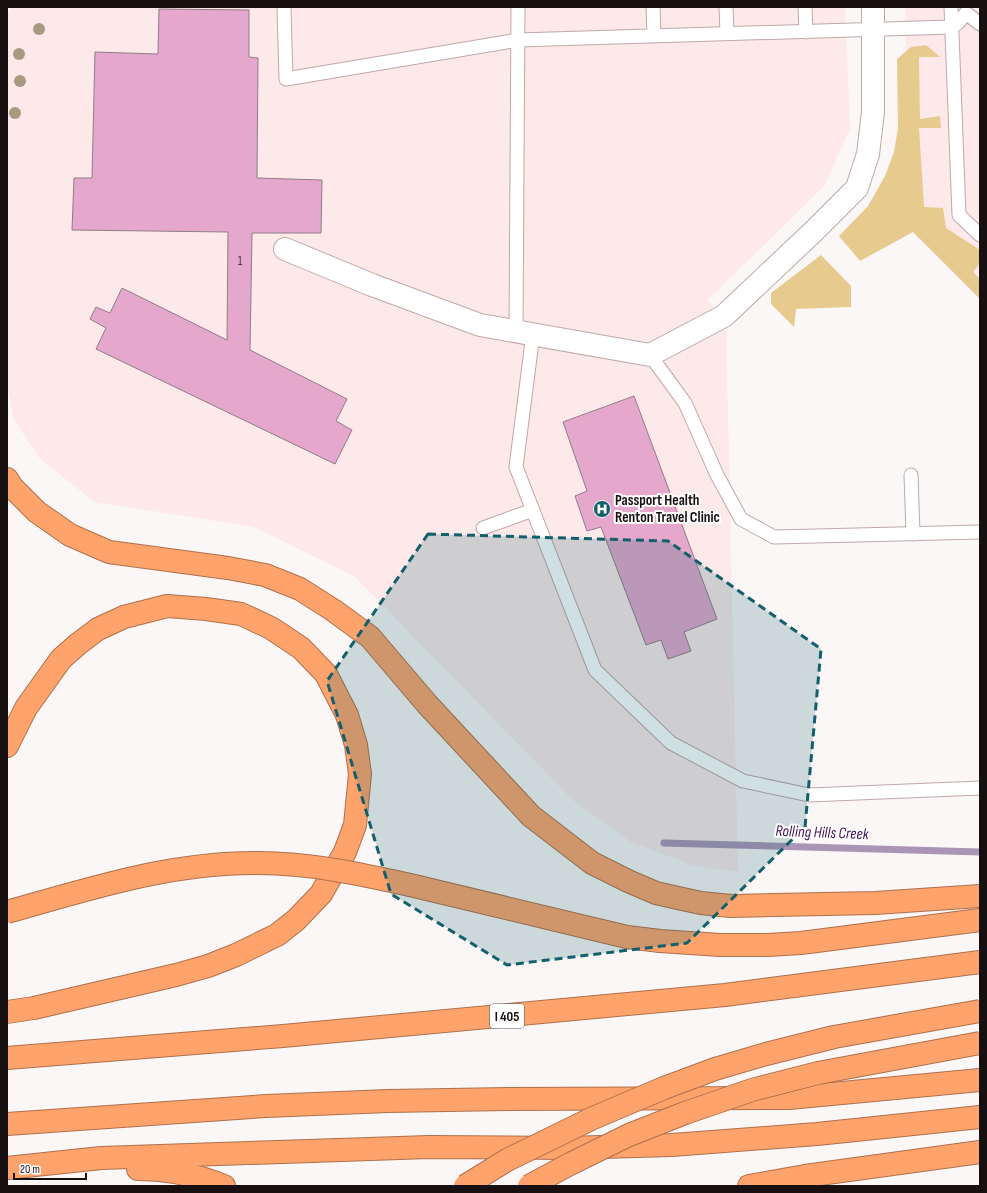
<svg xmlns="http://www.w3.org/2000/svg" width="987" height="1193" font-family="'Sofia Sans Condensed',sans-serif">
<rect width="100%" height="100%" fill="#fcf7f7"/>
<g fill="#fde9e9">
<path d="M11,7H845L850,128L825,185L708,300L726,325L738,872L692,865L629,841L574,801L354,576L254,527L95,502L40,459L14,420L7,385V14Z"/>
<path d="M905,7H980V285L909,214Z"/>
</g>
<g fill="#e7ca8e">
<path d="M926,45L940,57H919L920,119L940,116L941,128H919L924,207L943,208L946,228L980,250V263L973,272L980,279V299L913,232L860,261L839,236L868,206L885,176L894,152L898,128L897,59L911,47Z"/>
<path d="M821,255L851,286V307L796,309L794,327L771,304V293Z"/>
</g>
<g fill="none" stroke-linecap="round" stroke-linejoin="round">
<path stroke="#aa95b6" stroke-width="7" d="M664,843L980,852"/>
</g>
<g fill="#e5a7cb" stroke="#8f7d87">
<path d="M159,9L249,10V57L258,58L257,178L322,180L321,233H252L250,350L347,399L336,421L352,430L335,464L96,349L106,328L90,319L96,307L110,313L122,288L227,340L228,232L72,230L74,178H92L95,52L158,54Z"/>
<path d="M634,396L717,619L684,632L691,651L668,659L661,640L646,645L601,527L587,531L575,496L587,491L563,422Z"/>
</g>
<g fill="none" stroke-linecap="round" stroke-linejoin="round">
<g stroke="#bfa8a8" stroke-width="15">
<g id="service">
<path d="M284,7L286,79L518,40L951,27L958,23L966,13L980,24"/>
<path d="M653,7L654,35"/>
<path d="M726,7L727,33"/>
<path d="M805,7L806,32"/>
<path d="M951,7L959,215L980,235"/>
<path d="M516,331L518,7"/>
<path d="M533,334L516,467L595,670L671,743L743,781L809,795L980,788"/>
<path d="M650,355L685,403L717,475L741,519L774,537L980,532"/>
<path d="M911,475L913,534"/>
<path d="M483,528L533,510"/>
</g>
</g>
<g stroke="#bfa8a8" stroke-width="24">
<path id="minor" d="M285,249L372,285L480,325L650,355L724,316L815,230L857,188L868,154L873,112V7"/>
</g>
<g stroke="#ae704c" stroke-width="24">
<g id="motorway">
<path d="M7,479L12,487L37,512L70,535L109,552L228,568L265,575L300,589L333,610L370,637L427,704L531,816L592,863L628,881L656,893L678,898L701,903L731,906L875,903L980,896"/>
<path d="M7,746L26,708L61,659L78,644L98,629L124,617L167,606L206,609L241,614L271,628L301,648L326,674L347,715L356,745L360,774L355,825L345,852L321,894L296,920L277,935L236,955L208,966L176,975L34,1008L7,1012"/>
<path d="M410,885L627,937L660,941L720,945H768L801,943L980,920"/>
<path d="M7,1058L283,1036L725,995L980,962"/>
<path d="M7,1124L266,1106L388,1101L508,1099L789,1098L980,1080"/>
<path d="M7,1168L101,1158L429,1147L565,1148L672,1145L817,1134L980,1117"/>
<path d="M138,1169C167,1169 197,1175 224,1186"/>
<path d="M749,1186L805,1176L980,1152"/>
</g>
</g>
<use href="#service" stroke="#fff" stroke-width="13"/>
<use href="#minor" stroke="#fff" stroke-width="22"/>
<use href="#motorway" stroke="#fea36c" stroke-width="22"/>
<g stroke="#ae704c" stroke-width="24" stroke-linecap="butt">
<g id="motorway-bridge">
<path d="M7,912C89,889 171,862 258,863C310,863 360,874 410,885"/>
<path d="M465,1186L507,1160L593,1118L664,1088L715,1069L766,1054L834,1037L980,1011"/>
<path d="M529,1186L570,1164L629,1135L685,1113L752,1090L818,1073L980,1043"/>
</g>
</g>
<use href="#motorway-bridge" stroke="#fea36c" stroke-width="22"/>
</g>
<g fill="#a79a80">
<circle cx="39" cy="29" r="6"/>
<circle cx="19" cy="54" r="6"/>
<circle cx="20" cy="81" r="6"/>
<circle cx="15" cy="113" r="6"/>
</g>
<path fill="#12606b" fill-opacity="0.2" stroke="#12606b" stroke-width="3" stroke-dasharray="8 5" stroke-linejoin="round" d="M428,534L668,541L821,649L805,827L687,943L507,965L391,894L327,681Z"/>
<defs>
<g id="hospital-disc" transform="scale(0.9)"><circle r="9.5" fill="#12606b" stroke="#fff"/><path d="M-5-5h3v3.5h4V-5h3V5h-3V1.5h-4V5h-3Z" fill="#fff"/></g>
</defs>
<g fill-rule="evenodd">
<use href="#hospital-disc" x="602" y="509"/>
</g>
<g text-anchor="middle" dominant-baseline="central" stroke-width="4" stroke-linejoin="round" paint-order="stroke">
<g font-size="13" fill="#4b363f">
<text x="240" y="261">1</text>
</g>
<rect fill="#fff" stroke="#5d5858" stroke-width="1" x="490" y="1004" width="34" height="24" rx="3"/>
<g font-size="14" font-weight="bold" fill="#181010">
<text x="507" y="1016">I 405</text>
</g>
<g font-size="15" font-weight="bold" fill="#181010" stroke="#fff" text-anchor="start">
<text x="615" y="500">Passport Health<tspan x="615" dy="17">Renton Travel Clinic</tspan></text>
</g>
<g font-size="16" font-style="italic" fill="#3d1355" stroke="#fff">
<text transform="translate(822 833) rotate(2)">Rolling Hills Creek</text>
</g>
</g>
<rect width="987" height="1193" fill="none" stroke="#181010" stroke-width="16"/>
<path d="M14 1173v6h72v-6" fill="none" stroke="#181010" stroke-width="2"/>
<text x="20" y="1173" font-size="12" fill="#181010" stroke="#ffffff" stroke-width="3" paint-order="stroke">20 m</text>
</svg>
